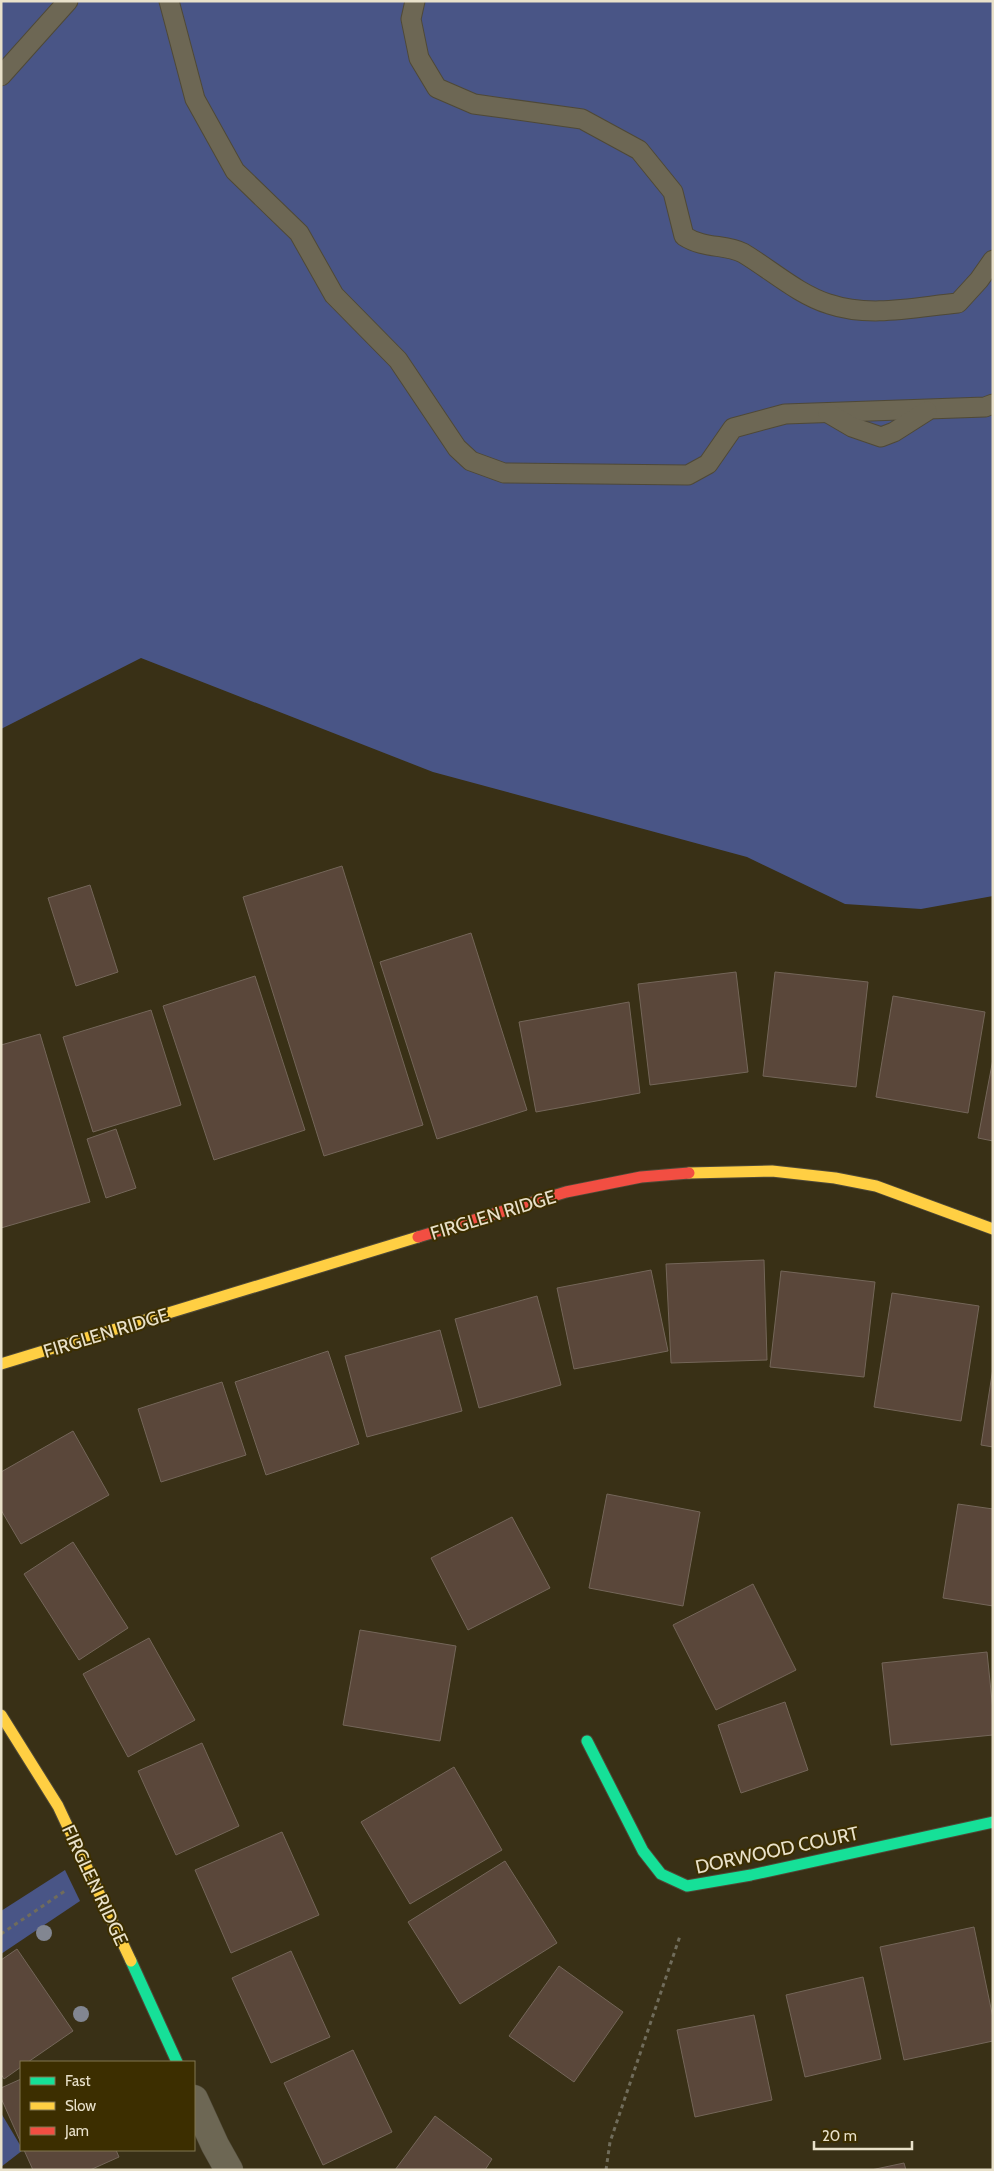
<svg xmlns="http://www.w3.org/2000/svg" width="994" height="2171" font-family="Cabin,sans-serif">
<rect width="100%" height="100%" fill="#393016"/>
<g fill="#495586">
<path d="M1,1H993V896L921,909L845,904L747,857L433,772L141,658L1,729Z"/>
<path d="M65,1870L80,1901L1,1954V1911Z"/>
<path d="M1,2113L23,2150L1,2167Z"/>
</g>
<g fill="#5a473a" stroke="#746659">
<path d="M342,866L423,1125L324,1156L243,897Z"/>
<path d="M90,885L118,972L76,986L48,898Z"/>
<path d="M471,933L527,1110L437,1139L380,962Z"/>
<path d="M736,972L748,1072L650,1085L638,984Z"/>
<path d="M775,972L868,982L856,1087L763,1076Z"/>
<path d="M255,976L305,1130L214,1160L163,1006Z"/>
<path d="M893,996L985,1012L968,1113L876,1097Z"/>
<path d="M629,1002L640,1093L536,1112L519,1022Z"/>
<path d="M151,1010L181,1105L93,1132L63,1037Z"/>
<path d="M40,1034L90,1202L1,1228V1045Z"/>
<path d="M993,1059V1141L978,1138Z"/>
<path d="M116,1129L136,1188L106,1198L87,1139Z"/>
<path d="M764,1260L767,1360L671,1363L666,1264Z"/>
<path d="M651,1270L668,1351L574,1369L557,1288Z"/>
<path d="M781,1271L875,1282L864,1377L770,1367Z"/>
<path d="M892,1293L979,1306L961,1421L874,1407Z"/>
<path d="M537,1296L561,1385L479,1408L455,1319Z"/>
<path d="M440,1330L462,1411L367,1437L345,1356Z"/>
<path d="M328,1351L359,1444L266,1475L235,1382Z"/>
<path d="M993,1368V1447L981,1445Z"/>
<path d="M222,1382L246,1455L161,1482L138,1409Z"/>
<path d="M73,1431L109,1495L21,1544L1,1510V1472Z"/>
<path d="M607,1494L700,1512L683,1606L589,1588Z"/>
<path d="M958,1504L993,1509V1606L943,1598Z"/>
<path d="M512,1517L550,1588L468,1630L431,1558Z"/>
<path d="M73,1542L128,1628L79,1660L24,1574Z"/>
<path d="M753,1584L796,1670L716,1710L673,1625Z"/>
<path d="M360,1630L456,1646L440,1741L343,1725Z"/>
<path d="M149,1638L195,1720L128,1757L83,1674Z"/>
<path d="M987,1652L993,1711V1735L891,1745L882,1663Z"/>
<path d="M785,1702L808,1770L741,1793L718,1725Z"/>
<path d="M202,1743L239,1826L176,1855L138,1771Z"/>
<path d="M454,1767L502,1850L410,1904L361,1822Z"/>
<path d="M282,1832L319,1915L231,1953L195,1870Z"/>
<path d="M505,1861L557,1943L460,2004L408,1922Z"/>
<path d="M974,1927L993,2018V2041L904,2060L880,1947Z"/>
<path d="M17,1949L73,2031L28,2062H21V2067L4,2079L1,2074V1960Z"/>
<path d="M291,1951L330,2037L271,2063L232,1978Z"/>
<path d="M559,1966L623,2012L574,2082L509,2036Z"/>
<path d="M863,1977L881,2059L805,2077L786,1995Z"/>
<path d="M754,2015L772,2100L695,2117L677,2030Z"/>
<path d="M353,2050L392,2132L323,2165L284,2083Z"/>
<path d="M21,2079V2143L1,2098V2088Z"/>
<path d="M435,2116L492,2159L485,2170H395Z"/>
<path d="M24,2150H116L119,2157L90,2170H33Z"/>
<path d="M904,2163L906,2170H871Z"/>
</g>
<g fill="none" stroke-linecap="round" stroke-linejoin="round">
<g stroke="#4f4937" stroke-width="21">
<g id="lane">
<path d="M169,1L195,99L235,171L299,233L334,295L398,360L457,448L471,461L504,473L688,475L708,464L733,428L785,414L985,407L993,404"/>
<path d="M415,1L411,19L419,58L437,88L474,104L582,119L639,150L673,192L684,236C704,249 726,244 743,253C770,269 799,295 829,304C870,318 916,307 958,303L979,280L993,260"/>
<path d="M1,76L68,1"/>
<path d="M828,413L852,427L881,437L894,432L927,411"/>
</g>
</g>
<g stroke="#4f4937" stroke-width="29">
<path id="street" d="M194,2099L215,2145L229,2170"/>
</g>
<g stroke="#4f4937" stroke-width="13">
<g id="fast">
<path d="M587,1741L643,1851L661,1874L687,1886L751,1875L993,1822"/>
<path d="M131,1961L177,2062"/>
</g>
</g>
<g stroke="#4f4937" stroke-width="13">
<g id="slow">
<path d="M689,1173L772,1171L835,1178L876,1186L993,1229"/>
<path d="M1,1364L418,1237"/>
<path d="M1,1715L58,1806L131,1961"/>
</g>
</g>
<g stroke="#4f4937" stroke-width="13">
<path id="jam" d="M418,1237L566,1192L641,1177L689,1173"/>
</g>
<g stroke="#706c5b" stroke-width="3" stroke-dasharray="4 4" stroke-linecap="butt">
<path d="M1,1934L65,1891"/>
<path d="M606,2170L610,2142L680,1936"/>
</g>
<use href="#lane" stroke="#6d6754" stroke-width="19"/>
<use href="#street" stroke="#6d6754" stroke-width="28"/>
<use href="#fast" stroke="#16e098" stroke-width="11"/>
<use href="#slow" stroke="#ffcf43" stroke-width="11"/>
<use href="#jam" stroke="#f24e42" stroke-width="11"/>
</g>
<g fill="#828691">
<circle cx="44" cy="1933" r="8"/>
<circle cx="81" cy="2014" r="8"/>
</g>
<g text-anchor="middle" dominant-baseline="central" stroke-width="4" stroke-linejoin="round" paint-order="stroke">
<g font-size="19" fill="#e9e1ca" stroke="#3c2e00">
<text transform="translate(493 1215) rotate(-17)">FIRGLEN RIDGE</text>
<text transform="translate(106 1333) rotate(-17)">FIRGLEN RIDGE</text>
<text transform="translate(777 1850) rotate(-12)">DORWOOD COURT</text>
<text transform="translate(95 1885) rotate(65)">FIRGLEN RIDGE</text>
</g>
</g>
<rect width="994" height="2171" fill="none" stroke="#e9e1ca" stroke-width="5"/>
<rect x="20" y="2061" width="175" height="90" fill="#3c2e00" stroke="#817651"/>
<rect x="30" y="2077" width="25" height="8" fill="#16e098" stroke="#817651"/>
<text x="65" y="2086" font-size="15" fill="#e9e1ca">Fast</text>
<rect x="30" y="2102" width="25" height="8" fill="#ffcf43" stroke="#817651"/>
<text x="65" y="2111" font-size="15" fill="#e9e1ca">Slow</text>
<rect x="30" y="2127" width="25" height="8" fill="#f24e42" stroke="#817651"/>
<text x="65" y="2136" font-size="15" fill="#e9e1ca">Jam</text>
<path d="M814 2141v8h98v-8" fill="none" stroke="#e9e1ca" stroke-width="2.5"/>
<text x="822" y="2141" font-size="15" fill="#e9e1ca" stroke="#3c2e00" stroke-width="4" paint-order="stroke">20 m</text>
</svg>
